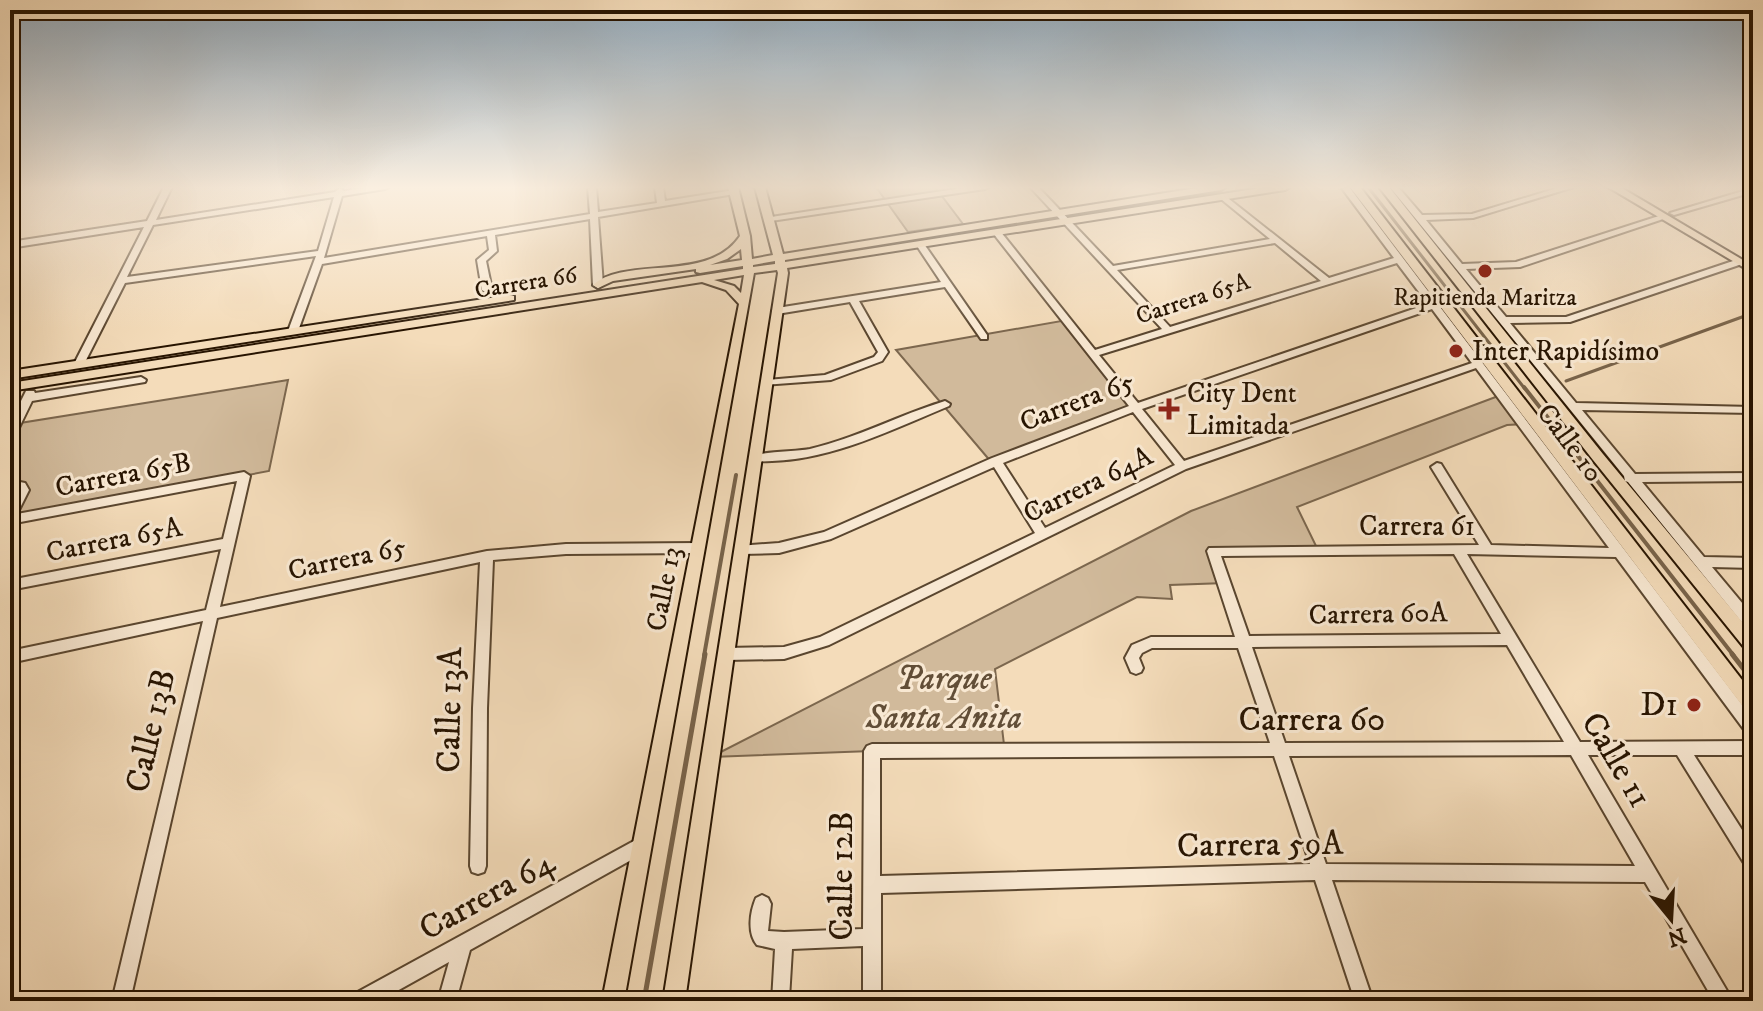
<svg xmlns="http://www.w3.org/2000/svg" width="1763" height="1011" font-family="'IM FELL DW Pica',serif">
<rect width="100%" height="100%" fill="#f4dcba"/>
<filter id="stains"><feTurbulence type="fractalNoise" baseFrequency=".0025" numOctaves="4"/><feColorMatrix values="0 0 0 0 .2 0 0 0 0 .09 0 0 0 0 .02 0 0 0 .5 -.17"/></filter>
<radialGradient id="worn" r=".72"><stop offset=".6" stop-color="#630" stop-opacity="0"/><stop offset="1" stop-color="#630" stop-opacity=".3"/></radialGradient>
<g fill="#d1ba9b" stroke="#7c674e" stroke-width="2">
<path d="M876,187H935L963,224L908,232Z"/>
<path d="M1067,320L1136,407L992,463L896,350Z"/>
<path d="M288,380L269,471L10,520L23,490L10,484V434L14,424Z"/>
<path d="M1501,395L1524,424L1507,425L1297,507L1318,550L1214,551L1225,583L1170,585L1172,599L1137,597L995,669L1005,753L872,751L711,757L1191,511Z"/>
</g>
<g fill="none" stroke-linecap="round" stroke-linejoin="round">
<g stroke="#78634a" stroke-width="3">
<path d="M1368,187L1525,389"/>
<path d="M1566,381L1753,313"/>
</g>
<g stroke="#78634a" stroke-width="4">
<path d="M1524,387L1734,656"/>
<path d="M704,656L736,475"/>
</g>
<g stroke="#78634a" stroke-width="5">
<path d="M1732,654L1753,681"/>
<path d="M644,1001L705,654"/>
</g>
<g stroke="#5a462f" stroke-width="4">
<g id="minor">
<path d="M164,187H172L156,220L335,192L340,188L344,191L369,187H389L385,189L342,196L324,258L590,214L588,187H596L598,212L657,203L655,187H663L665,201L734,190L738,192L734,194L598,217L603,285L598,288L593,285L590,219L495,235L497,251L486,261L492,290L487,293L482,290L477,260L489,250L487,236L322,264L298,331L293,334L288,331L316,256L125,283L84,364L83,366H75L74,364L144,227L10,248V242L147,221ZM334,197L318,251L127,277L153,225Z"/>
<path d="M969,187H989L985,189L771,221L767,219L771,217Z"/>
<path d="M1030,187H1038L1113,266L1270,239L1221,199L1220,197L1224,195L1329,278L1394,258L1341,187H1349L1753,719V736L1748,735L1616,557L1467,554L1580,742L1753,741V755H1694L1753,847V870L1747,868L1677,755H1588L1733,1001H1714L1645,882L1332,880L1373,1001H1355L1315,880L881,893V1001H863V946L792,949L789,999L788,1001H772L775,949L757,945C747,933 750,912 756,898L762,895L768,898L771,904L768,931L784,932L863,929L864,751L867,746L872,744L1270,743L1238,648H1152L1142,653L1139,658L1143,668L1141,672L1136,674L1131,672L1125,658L1132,645L1151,637H1235L1207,551L1209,548L1479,545L1431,467L1437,463L1441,464L1491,545L1609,548L1476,368L1186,469L829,645L784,659L726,660L721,658L719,654L721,650L726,648L784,647L820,637L1035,533L994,467L831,539L779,553L742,554L738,552L736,549L738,546L779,543L824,532L992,458L1129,406L993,233L1000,231L1095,350L1162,329ZM1275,243L1321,281L1170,327L1117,270ZM1397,263L1428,304L1138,403L1099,355ZM1432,309L1472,363L1184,461L1142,409ZM1133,412L1175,465L1045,528L1003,463ZM1454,554L1501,634L1249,636L1221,556ZM1507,645L1564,742L1285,743L1252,647ZM1571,755L1635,866L1326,864L1289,756ZM1274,756L1310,864L880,876V758Z"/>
<path d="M1390,187H1398L1422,215L1472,214L1561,187H1574L1473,218L1426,220L1462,264L1516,262L1662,215L1669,217L1520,267L1466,269L1506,317H1566L1736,260H1742V264L1570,322L1510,323L1576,403L1753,407V413L1582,410L1635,474L1753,473V481L1642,482L1704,557L1753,558V568L1712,567L1753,616V631L1748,630L1628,482L1625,481L1624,476Z"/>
<path d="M1753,188V192L1674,215L1670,213Z"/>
<path d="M921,243L924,244L987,335V339H981L945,287L859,301L888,352L882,361L831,380L763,385L762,383L767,380L825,375L874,357L878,352L850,302L777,314L772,311L777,308L941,282L917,246Z"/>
<path d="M1753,252V258L1746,259V255Z"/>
<path d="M141,377L146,380L145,382L32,401L16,434L10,438V423L26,391H34L35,393Z"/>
<path d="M945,401L950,404L949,406C893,429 834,459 772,461C764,461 756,463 749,458C758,451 795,452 810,449C857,438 899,415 945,401Z"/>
<path d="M244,472L250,476L220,607L487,551L566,544L698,543L702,545L704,548L702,551L698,553L566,554L493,560L487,708L486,866L484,872L478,874L472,872L470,866L473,708L480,562L217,618L130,1001H112L203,621L10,663V651L206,610L221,549L10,590V580L223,539L237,481L10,524V505L17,490L10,488V480L25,483L29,490L17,514Z"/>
<path d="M643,836L649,838L651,844L649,850L470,950L456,1001H438L449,962L379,1001H352L354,994Z"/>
</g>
</g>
<g stroke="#271401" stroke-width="4">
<g id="major">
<path d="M728,187H738L750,236L752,259L773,255L755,187H765L783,254L1203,187H1226L1221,190L785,260V262L1267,187H1290L1285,190L787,268L788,273L685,1001H663L778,273L777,270L754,273L624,1001H602L739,304L726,290L702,282L10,391V383L743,269V266L700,273L696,272V269L613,281L598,288L593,285C627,255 708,284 740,236ZM741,249L742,260L710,265L727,259ZM775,261V264L753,267V265ZM744,275L741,293L734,286L714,280Z"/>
<path d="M1350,187H1360L1753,694V714L1747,712Z"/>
<path d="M1379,187H1389L1603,454L1753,635V652L1747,651L1593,460Z"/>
<path d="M1608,187H1620L1753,266V273Z"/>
<path d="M510,295L514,296V300L10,379V371Z"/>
</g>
</g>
<use href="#minor" fill="#f8e8d2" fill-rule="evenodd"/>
<use href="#major" fill="#f4dcba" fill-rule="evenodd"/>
</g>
<linearGradient id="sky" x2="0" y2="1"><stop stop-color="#91a9bc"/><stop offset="0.57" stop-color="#faefe0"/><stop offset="1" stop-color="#faefe0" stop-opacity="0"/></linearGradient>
<rect width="1763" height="329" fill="url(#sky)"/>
<g fill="#8f2418" stroke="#f8e8d2" stroke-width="3">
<circle cx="1485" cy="271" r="8"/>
<circle cx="1456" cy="351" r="8"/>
<path d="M1165 397h8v8h8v8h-8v8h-8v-8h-8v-8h8z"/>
<circle cx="1694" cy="705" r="8"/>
</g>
<g text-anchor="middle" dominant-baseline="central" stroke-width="6" stroke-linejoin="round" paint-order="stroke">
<g font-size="24" fill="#271401" stroke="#f8e8d2">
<text transform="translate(526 283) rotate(-9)">Carrera 66</text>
<text transform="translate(1193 299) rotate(-18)">Carrera 65A</text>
</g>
<g font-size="24" fill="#271401" stroke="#f8e8d2">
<text x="1485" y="298">Rapitienda Maritza</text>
</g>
<g font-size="28" fill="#271401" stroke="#f8e8d2" text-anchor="start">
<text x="1472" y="351">Inter Rapidísimo</text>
<text x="1187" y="393">City Dent<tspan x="1187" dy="32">Limitada</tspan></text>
</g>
<g font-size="28" fill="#271401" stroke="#f8e8d2">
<text transform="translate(1077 402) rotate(-21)">Carrera 65</text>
<text transform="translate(1570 443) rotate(53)">Calle 10</text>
<text transform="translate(123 475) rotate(-11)">Carrera 65B</text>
<text transform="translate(1088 485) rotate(-26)">Carrera 64A</text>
<text x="1417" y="526">Carrera 61</text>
<text transform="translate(114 540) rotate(-11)">Carrera 65A</text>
<text transform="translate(347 559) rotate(-12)">Carrera 65</text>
<text transform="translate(664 589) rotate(-79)">Calle 13</text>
<text transform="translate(1378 614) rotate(-1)">Carrera 60A</text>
</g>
<g font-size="34" font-style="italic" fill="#624e37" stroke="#f8e8d2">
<text x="944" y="679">Parque<tspan x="944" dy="39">Santa Anita</tspan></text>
</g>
<g font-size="34" fill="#271401" stroke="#f8e8d2" text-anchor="end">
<text x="1678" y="705">D1</text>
</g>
<g font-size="34" fill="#271401" stroke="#f8e8d2">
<text transform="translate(450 710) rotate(-89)">Calle 13A</text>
<text x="1312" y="720">Carrera 60</text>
<text transform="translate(151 731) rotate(-77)">Calle 13B</text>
<text transform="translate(1616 760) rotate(59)">Calle 11</text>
<text transform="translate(1260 845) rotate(-1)">Carrera 59A</text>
<text transform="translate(842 876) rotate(-90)">Calle 12B</text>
<text transform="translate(487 896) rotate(-29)">Carrera 64</text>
</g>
</g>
<rect width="1763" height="1011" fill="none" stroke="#f4dcba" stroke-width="40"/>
<rect x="12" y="12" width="1739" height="987" fill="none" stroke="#271401" stroke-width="4"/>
<rect x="20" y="20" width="1723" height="971" fill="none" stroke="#271401" stroke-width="2"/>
<g transform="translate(1671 919) rotate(162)" stroke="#f8e8d2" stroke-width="6" paint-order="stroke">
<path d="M0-6L14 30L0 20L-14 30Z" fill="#271401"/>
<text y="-12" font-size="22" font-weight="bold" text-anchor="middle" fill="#271401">N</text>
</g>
<rect width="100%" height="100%" filter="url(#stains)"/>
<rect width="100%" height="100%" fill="url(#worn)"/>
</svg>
